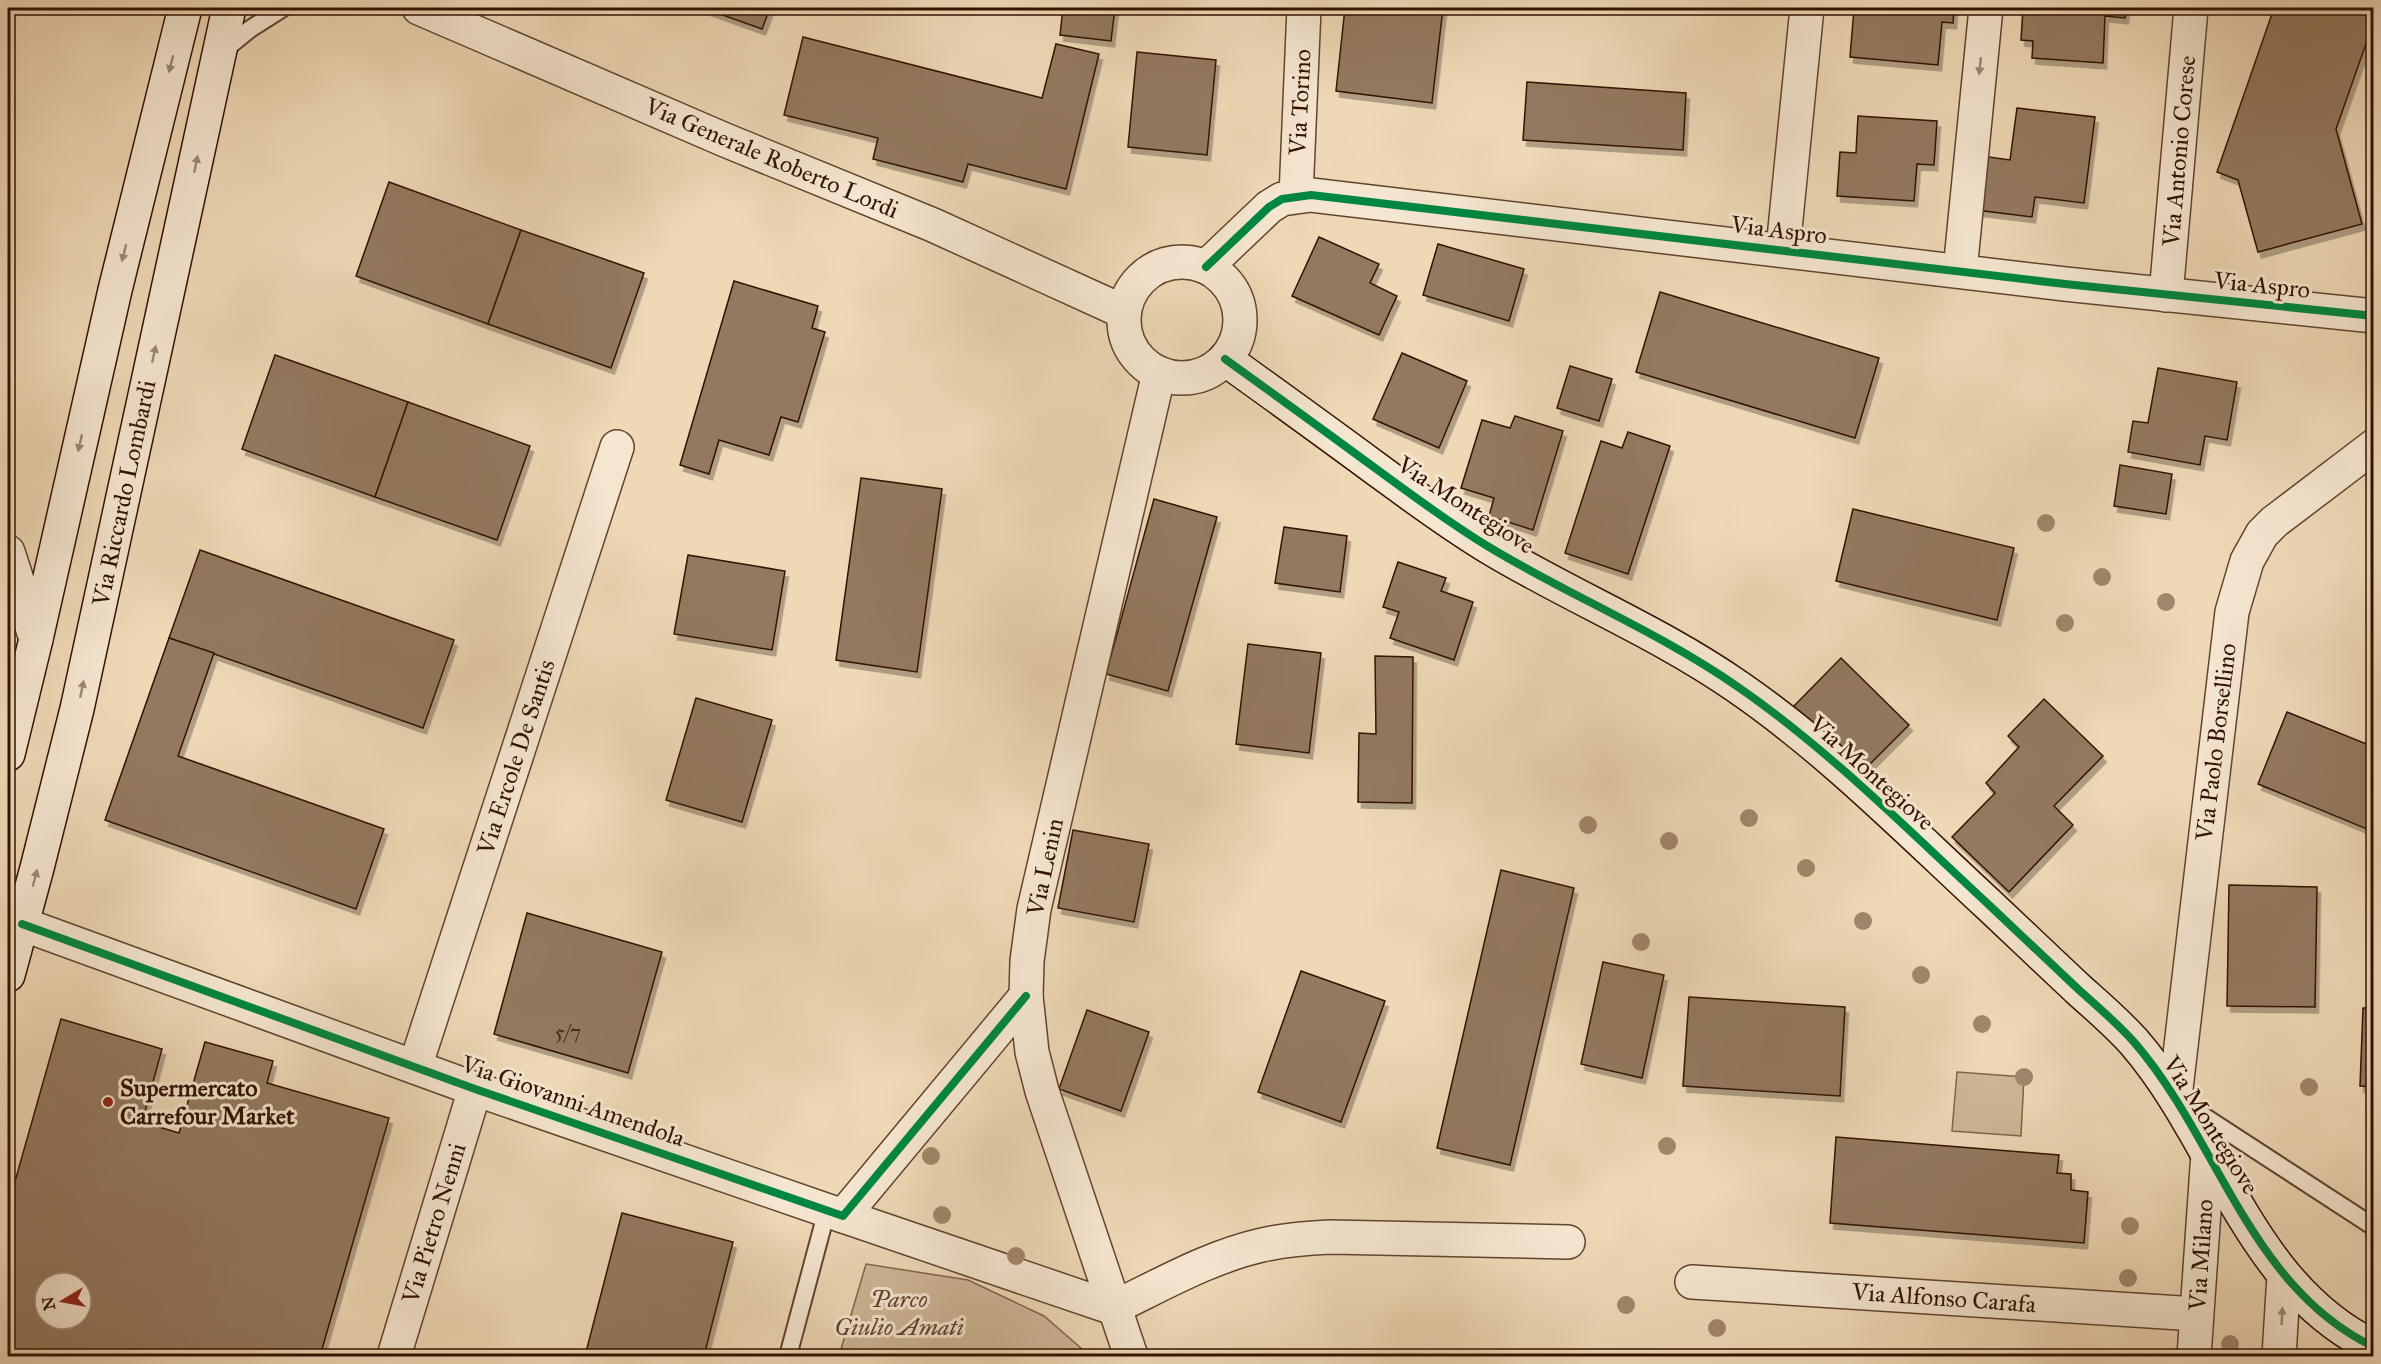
<svg xmlns="http://www.w3.org/2000/svg" width="2381" height="1364" font-family="'IM FELL Great Primer',serif">
<defs>
<filter id="shadow"><feDropShadow dx="3.5" dy="6" stdDeviation="0" flood-color="#0004"/></filter>
</defs>
<rect width="100%" height="100%" fill="#efd8b6"/>
<filter id="stains"><feTurbulence type="fractalNoise" baseFrequency=".00333" numOctaves="4"/><feColorMatrix values="0 0 0 0 .2 0 0 0 0 .09 0 0 0 0 .02 0 0 0 .5 -.17"/></filter>
<radialGradient id="worn" r=".72"><stop offset=".6" stop-color="#630" stop-opacity="0"/><stop offset="1" stop-color="#630" stop-opacity=".3"/></radialGradient>
<g fill="#cfb697" stroke="#80644c" stroke-width="1.5">
<path d="M1957,1072L2024,1077L2021,1136L1952,1131Z"/>
<path d="M866,1264L968,1280L1044,1316L1090,1356H839Z"/>
</g>
<g fill="#947960" stroke="#321202" stroke-width="1.5" fill-rule="evenodd" filter="url(#shadow)">
<path d="M703,8H770L762,29Z"/>
<path d="M1063,8H1115L1111,41L1060,35Z"/>
<path d="M1345,8H1443L1432,103L1336,91Z"/>
<path d="M1868,8H1954L1953,23L1942,22L1938,65L1850,57L1854,9L1868,11Z"/>
<path d="M2023,8H2126L2125,18L2105,16L2103,63L2032,58L2033,41L2021,40Z"/>
<path d="M2274,8H2374V21L2336,129L2362,224L2258,252L2238,180L2217,172Z"/>
<path d="M803,37L1042,98L1056,44L1099,54L1066,189L968,164L963,182L873,159L878,138L784,115Z"/>
<path d="M1137,52L1216,60L1207,155L1128,147Z"/>
<path d="M1527,82L1686,93L1683,150L1523,140Z"/>
<path d="M2017,108L2095,117L2084,203L2035,197L2032,217L1976,210L1982,156L2010,160Z"/>
<path d="M1858,116L1937,121L1934,165L1917,164L1914,201L1837,196L1840,152L1856,153Z"/>
<path d="M389,182L521,230L488,324L356,276Z"/>
<path d="M521,230L644,273L611,368L488,324Z"/>
<path d="M1319,237L1379,264L1370,283L1397,296L1379,335L1292,296Z"/>
<path d="M1438,244L1524,269L1509,321L1423,295Z"/>
<path d="M734,281L818,306L812,328L825,332L798,422L781,417L769,455L719,440L709,474L680,465Z"/>
<path d="M1660,292L1879,358L1855,438L1636,372Z"/>
<path d="M1402,353L1467,381L1439,448L1373,419Z"/>
<path d="M275,355L408,402L375,497L242,449Z"/>
<path d="M1570,366L1612,379L1599,421L1557,408Z"/>
<path d="M2158,368L2237,382L2227,440L2205,436L2200,465L2128,452L2133,421L2148,423Z"/>
<path d="M408,402L530,446L497,540L375,497Z"/>
<path d="M1515,416L1563,431L1533,530L1489,516L1494,498L1461,488L1482,420L1510,428Z"/>
<path d="M1628,432L1670,446L1628,574L1565,553L1601,441L1622,448Z"/>
<path d="M2120,465L2172,474L2166,514L2114,506Z"/>
<path d="M861,478L942,489L917,672L836,660Z"/>
<path d="M1154,499L1217,517L1168,691L1106,674Z"/>
<path d="M1853,509L2014,548L1997,620L1836,581Z"/>
<path d="M1284,527L1347,536L1340,592L1275,583Z"/>
<path d="M200,550L454,640L423,728L169,638Z"/>
<path d="M688,555L785,571L772,650L674,634Z"/>
<path d="M1398,562L1446,578L1441,591L1473,602L1454,660L1390,638L1399,612L1383,607Z"/>
<path d="M169,638L214,653L178,756L384,829L356,909L105,820Z"/>
<path d="M1248,644L1321,653L1309,753L1236,744Z"/>
<path d="M1375,656L1413,657L1412,803L1358,802L1359,733L1376,734Z"/>
<path d="M1841,658L1909,725L1860,774L1793,707Z"/>
<path d="M696,698L772,720L742,822L666,800Z"/>
<path d="M2044,699L2103,756L2054,806L2073,825L2009,892L1952,837L1995,793L1986,783L2019,747L2008,736Z"/>
<path d="M2287,712L2374,747V832L2258,784Z"/>
<path d="M1073,830L1149,844L1134,922L1058,908Z"/>
<path d="M1501,870L1574,888L1510,1165L1437,1148Z"/>
<path d="M2229,885L2317,887L2315,1007L2227,1006Z"/>
<path d="M527,913L662,952L628,1073L494,1034Z"/>
<path d="M1603,962L1664,975L1642,1078L1581,1064Z"/>
<path d="M1301,971L1385,1001L1341,1122L1258,1092Z"/>
<path d="M1689,997L1845,1007L1840,1096L1683,1086Z"/>
<path d="M2363,1008H2374V1087L2360,1086Z"/>
<path d="M1087,1010L1149,1032L1121,1111L1059,1089Z"/>
<path d="M61,1019L162,1049L142,1122L179,1133L205,1042L273,1061L267,1083L389,1118L320,1356H8V1206ZM45,1283H81V1319H45Z"/>
<path d="M1836,1137L2059,1155L2057,1173L2071,1174V1190L2088,1192L2084,1243L1830,1223Z"/>
<path d="M622,1213L733,1242L704,1356H585Z"/>
</g>
<g fill="none" stroke-linecap="round" stroke-linejoin="round">
<g stroke="#61442f" stroke-width="20">
<g id="lane">
<path d="M223,51L250,29L283,8"/>
<path d="M2188,1106L2374,1227"/>
<path d="M788,1356L827,1210"/>
</g>
</g>
<g stroke="#61442f" stroke-width="36">
<g id="street">
<path d="M419,8L725,140L933,225L1124,312"/>
<path d="M1296,196L1304,8"/>
<path d="M1783,249L1807,8"/>
<circle cx="1182" cy="320" r="58"/>
<path d="M1206,267L1269,207L1282,199L1311,195L2065,284L2374,316"/>
<path d="M1960,271L1986,8"/>
<path d="M2166,295L2191,8"/>
<path d="M8,552L36,639"/>
<path d="M22,924L475,1089L843,1216L1026,996"/>
<path d="M415,1067L617,447"/>
<path d="M2175,1097L2232,612L2247,561L2262,534L2274,522L2374,446"/>
<path d="M843,1216L1113,1308C1161,1285 1209,1257 1262,1245C1284,1240 1307,1238 1330,1237L1568,1242"/>
<path d="M1692,1282L2196,1314"/>
<path d="M394,1356L475,1089"/>
<path d="M1131,1356L1042,1091L1032,1052L1026,996L1027,961L1034,909L1159,373"/>
<path d="M2194,1356L2208,1153"/>
<path d="M2279,1356L2284,1275"/>
</g>
</g>
<g stroke="#321202" stroke-width="36">
<g id="secondary">
<path d="M1225,359C1275,395 1325,431 1375,468C1412,495 1449,523 1489,547C1570,596 1659,632 1738,687C1828,749 1907,829 1988,904C2018,932 2048,961 2078,989C2097,1006 2117,1023 2134,1042C2219,1140 2249,1287 2374,1347"/>
<path d="M8,754L36,639L115,290L185,8"/>
<path d="M8,975L37,868L77,709L229,8"/>
</g>
</g>
<use href="#lane" stroke="#f5e6d0" stroke-width="16"/>
<use href="#street" stroke="#f5e6d0" stroke-width="33"/>
<use href="#secondary" stroke="#f5e6d0" stroke-width="33"/>
<g stroke="#f5e6d0" stroke-width="11">
<g id="cycleway">
<path d="M1206,267L1269,207L1282,199L1311,195L2065,284L2374,316"/>
<path d="M1225,359C1275,395 1325,431 1375,468C1412,495 1449,523 1489,547C1570,596 1659,632 1738,687C1828,749 1907,829 1988,904C2018,932 2048,961 2078,989C2097,1006 2117,1023 2134,1042C2219,1140 2249,1287 2374,1347"/>
<path d="M22,924L475,1089L843,1216L1026,996"/>
</g>
</g>
<use href="#cycleway" stroke="#00873e" stroke-width="8"/>
</g>
<g fill="#a1866c">
<circle cx="2046" cy="523" r="9"/>
<circle cx="2102" cy="577" r="9"/>
<circle cx="2166" cy="602" r="9"/>
<circle cx="2065" cy="623" r="9"/>
<circle cx="1749" cy="818" r="9"/>
<circle cx="1588" cy="825" r="9"/>
<circle cx="1669" cy="841" r="9"/>
<circle cx="1806" cy="868" r="9"/>
<circle cx="1863" cy="921" r="9"/>
<circle cx="1641" cy="942" r="9"/>
<circle cx="1921" cy="975" r="9"/>
<circle cx="1982" cy="1024" r="9"/>
<circle cx="2024" cy="1077" r="9"/>
<circle cx="2309" cy="1087" r="9"/>
<circle cx="1667" cy="1146" r="9"/>
<circle cx="931" cy="1156" r="9"/>
<circle cx="942" cy="1215" r="9"/>
<circle cx="2130" cy="1226" r="9"/>
<circle cx="1016" cy="1256" r="9"/>
<circle cx="2128" cy="1278" r="9"/>
<circle cx="1626" cy="1305" r="9"/>
<circle cx="1717" cy="1328" r="9"/>
<circle cx="2230" cy="1344" r="9"/>
</g>
<defs><path id="oneway-solid" d="M-6-.8H1V-3.2L6.5 0L1 3.2V.8H-6Z" transform="scale(1.5)"/></defs>
<g fill="#9d8773">
<use href="#oneway-solid" transform="translate(171 64) rotate(104)"/>
<use href="#oneway-solid" transform="translate(1980 66) rotate(96)"/>
<use href="#oneway-solid" transform="translate(196 164) rotate(-78)"/>
<use href="#oneway-solid" transform="translate(124 253) rotate(104)"/>
<use href="#oneway-solid" transform="translate(154 354) rotate(-78)"/>
<use href="#oneway-solid" transform="translate(80 443) rotate(103)"/>
<use href="#oneway-solid" transform="translate(82 689) rotate(-78)"/>
<use href="#oneway-solid" transform="translate(35 878) rotate(-75)"/>
<use href="#oneway-solid" transform="translate(2282 1316) rotate(-87)"/>
</g>
<circle fill="#8f2418" stroke="#f5e6d0" stroke-width="2" cx="108" cy="1102" r="6"/>
<g text-anchor="middle" dominant-baseline="central" stroke-width="6" stroke-linejoin="round" paint-order="stroke">
<g font-size="21" fill="#4a2c1a">
<text x="568" y="1032">5/7</text>
</g>
<g font-size="24" fill="#321202" stroke="#f5e6d0">
<text transform="translate(1300 102) rotate(-87)">Via Torino</text>
<text transform="translate(2179 151) rotate(-85)">Via Antonio Corese</text>
<text transform="translate(772 158) rotate(23)">Via Generale Roberto Lordi</text>
<text transform="translate(1779 230) rotate(7)">Via Aspro</text>
<text transform="translate(2262 285) rotate(6)">Via Aspro</text>
<text transform="translate(124 493) rotate(-78)">Via Riccardo Lombardi</text>
<text transform="translate(1466 505) rotate(33)">Via Montegiove</text>
<text transform="translate(2216 742) rotate(-83)">Via Paolo Borsellino</text>
<text transform="translate(516 757) rotate(-72)">Via Ercole De Santis</text>
<text transform="translate(1872 773) rotate(42)">Via Montegiove</text>
<text transform="translate(1045 867) rotate(-78)">Via Lenin</text>
<text transform="translate(573 1101) rotate(19)">Via Giovanni Amendola</text>
<text transform="translate(2211 1125) rotate(58)">Via Montegiove</text>
<text transform="translate(434 1223) rotate(-73)">Via Pietro Nenni</text>
<text transform="translate(2201 1255) rotate(-86)">Via Milano</text>
<text transform="translate(1944 1298) rotate(4)">Via Alfonso Carafa</text>
</g>
<g font-size="24" font-weight="bold" fill="#321202" stroke="#f5e6d0" text-anchor="start">
<text x="120" y="1088">Supermercato<tspan x="120" dy="28">Carrefour Market</tspan></text>
</g>
<g font-size="24" font-style="italic" fill="#61432f" stroke="#f5e6d0">
<text x="899" y="1299">Parco<tspan x="899" dy="28">Giulio Amati</tspan></text>
</g>
</g>
<rect width="2381" height="1364" fill="none" stroke="#efd8b6" stroke-width="30"/>
<rect x="9" y="9" width="2363" height="1346" fill="none" stroke="#321202" stroke-width="3"/>
<rect x="15" y="15" width="2351" height="1334" fill="none" stroke="#321202" stroke-width="1.5"/>
<g transform="translate(63 1301) rotate(260)"><circle r="28" fill="#f5e6d0" stroke="#a7917e" stroke-width="1.5"/>
<path d="M0-4.5L10 22L0 15L-10 22Z" fill="#8f2418"/>
<text y="-9" font-size="16" font-weight="bold" text-anchor="middle" fill="#321202">N</text>
</g>
<rect width="100%" height="100%" filter="url(#stains)"/>
<rect width="100%" height="100%" fill="url(#worn)"/>
</svg>
